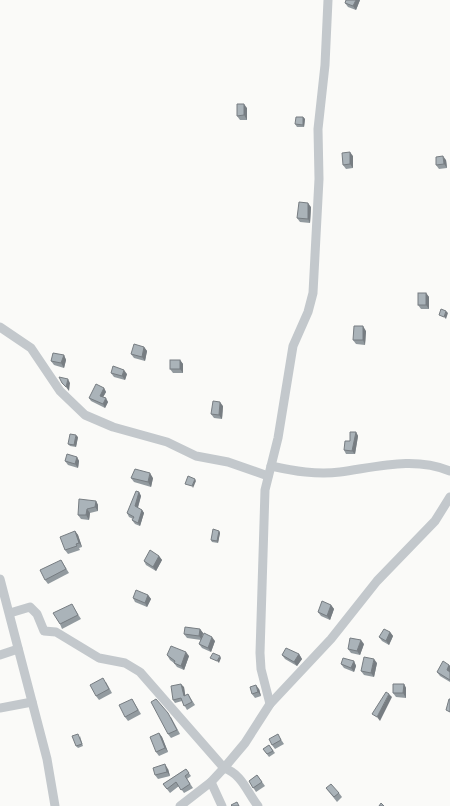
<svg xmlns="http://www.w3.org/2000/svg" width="450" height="806" font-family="'PT Sans',sans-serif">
<rect width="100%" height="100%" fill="#fafaf8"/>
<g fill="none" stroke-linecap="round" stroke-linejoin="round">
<g stroke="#c3c8cc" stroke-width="9">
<path d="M0,327L31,348L60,391L85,415L113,427L167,442L196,456L228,462L268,476"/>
<path d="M271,466C294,471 317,475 340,472C377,467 414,456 450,471"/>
<path d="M0,579L47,759L55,806"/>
<path d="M10,613L30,607L37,614L44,631L56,632L99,658L125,663L140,672L224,768C242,774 247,792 258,806"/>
<path d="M0,655L18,649"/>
<path d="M270,704L261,669L260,653L265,490L278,438L293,346L308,312L313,293L319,179L318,129L325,65L328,0"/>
<path d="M0,708L32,702"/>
<path d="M211,782L222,806"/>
<path d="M180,806L211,782L224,768L245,743L270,704L331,639L377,581L435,521L450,497"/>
</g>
</g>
<g fill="#929a9f">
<path d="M360,0L356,10L348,7L345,3Z"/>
<path d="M247,108V120H240L237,116Z"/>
<path d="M303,117L305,119L304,127H297L295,124Z"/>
<path d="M353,156V168L346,169L343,165Z"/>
<path d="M446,160L447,168L439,169L436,165Z"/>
<path d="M311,207L310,223L300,222L297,218Z"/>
<path d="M426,293L429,297V309H421L418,305Z"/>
<path d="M366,331L365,345L356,344L353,340Z"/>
<path d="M144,347L147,351L145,361L134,358L131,354Z"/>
<path d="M64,355L66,360L64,368L54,365L51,361Z"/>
<path d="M180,360L183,364V373H173L170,369Z"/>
<path d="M111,373L127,374L125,380L114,377Z"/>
<path d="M104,388L106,392L103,397L108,402L105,408L91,401L89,398Z"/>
<path d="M223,406L222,419L214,418L211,414Z"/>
<path d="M356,432L358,436L355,454H346L344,450Z"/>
<path d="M78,437L76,447L70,446L68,444Z"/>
<path d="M77,457L79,461L78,468L68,465L65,461Z"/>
<path d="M131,478H153L151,487L134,482Z"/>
<path d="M139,492L141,496L138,508L142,510L144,513L140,526L135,524L132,520L133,519L129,517L127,513Z"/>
<path d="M96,501L98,505V511L90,513L89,520L81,519L78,515Z"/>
<path d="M75,531L78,535L82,547L79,548L80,550L68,554L65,550Z"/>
<path d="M219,531L220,533L218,543L212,542L211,540Z"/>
<path d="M159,556L162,560L156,571L146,565L144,561Z"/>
<path d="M61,560L69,573L48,584L45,580Z"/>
<path d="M148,595L151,599L147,607L135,602L133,598Z"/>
<path d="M331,605L334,609L330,620L321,616L318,612Z"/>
<path d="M74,608L81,619L62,629L60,624Z"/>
<path d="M200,629L203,633L202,637L215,641L211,652L202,648L199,644L201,640L187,638L184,634Z"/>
<path d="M390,632L393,636L389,645L382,641L379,637Z"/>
<path d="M364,644L360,655L351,653L348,649Z"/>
<path d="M299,654L302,659L297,666L285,659L282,655Z"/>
<path d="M167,655L189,656L184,670L177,667L174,663L170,660Z"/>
<path d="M354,661L356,666L354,672L344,668L341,664Z"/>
<path d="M377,663L374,677L364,675L361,671Z"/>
<path d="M449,665L450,666V682L440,676L437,672Z"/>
<path d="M106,682L112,693L99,700L96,696Z"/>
<path d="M404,684L406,688V698L396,697L393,693Z"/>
<path d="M184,687L185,696L188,694L195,705L187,710L182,701L175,703L173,700Z"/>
<path d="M259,689L261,696L255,698L252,694Z"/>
<path d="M132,699L141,714L128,721L125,717Z"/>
<path d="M171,717L180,734L171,738L168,734Z"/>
<path d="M159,733L162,737L168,752L159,756L156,752Z"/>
<path d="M80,736L83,746L78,748L76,746Z"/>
<path d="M280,738L284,744L275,749L272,745Z"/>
<path d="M269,745L275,753L269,757L263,749Z"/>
<path d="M168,769L170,776L158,779L155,775Z"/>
<path d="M186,769L191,776L187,779L193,788L184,793L179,786L170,793L163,784Z"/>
<path d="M257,775L265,786L256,792L249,781Z"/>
<path d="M326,788L339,793L342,797L337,802Z"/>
</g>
<g fill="#777d82">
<path d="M356,0H360L356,10L353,6Z"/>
<path d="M244,104L247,108V120L244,115Z"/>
<path d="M303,117L305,119L304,127L303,125Z"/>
<path d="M350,152L353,156V168L350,164Z"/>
<path d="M443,156L446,160L447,168L444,164Z"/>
<path d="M308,203L311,207L310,223L308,219Z"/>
<path d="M426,293L429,297V309L426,305Z"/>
<path d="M446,311L448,313L446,319L444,317Z"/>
<path d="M363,326L366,331L365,345L363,340Z"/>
<path d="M144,347L147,351L145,361L142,357Z"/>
<path d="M64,355L66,360L64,368L61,363Z"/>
<path d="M180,360L183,364V373L180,369Z"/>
<path d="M124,370L127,374L125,380L122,376Z"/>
<path d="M68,379L70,383L69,391L66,387Z"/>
<path d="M104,388L106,392L102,399L100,396Z"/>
<path d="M106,398L108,402L105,408L103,404Z"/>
<path d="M220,402L223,406L222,419L219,415Z"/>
<path d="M356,432L358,436L355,454L352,451Z"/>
<path d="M76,435L78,437L76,447L74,445Z"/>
<path d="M77,457L79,461L78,468L75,464Z"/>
<path d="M150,473L153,478L151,487L148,482Z"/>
<path d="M195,479L196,481L193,488L192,486Z"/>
<path d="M139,492L141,496L137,510L135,506Z"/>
<path d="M96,501L98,505V511L95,507Z"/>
<path d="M87,509L90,513L89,520L86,515Z"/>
<path d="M142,510L144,513L140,526L138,523Z"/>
<path d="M75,531L78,535L82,547L79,543Z"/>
<path d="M219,531L220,533L218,543L217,541Z"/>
<path d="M159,556L162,560L156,571L153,567Z"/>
<path d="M148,595L151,599L147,607L145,603Z"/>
<path d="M331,605L334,609L330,620L327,616Z"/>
<path d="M200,629L203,633L202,640L199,636Z"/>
<path d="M390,632L393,636L389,645L386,641Z"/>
<path d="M212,637L215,641L211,652L208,648Z"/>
<path d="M361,640L364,644L360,655L357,651Z"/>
<path d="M186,652L189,656L184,670L181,666Z"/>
<path d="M299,654L302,659L297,666L294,662Z"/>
<path d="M220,656L221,658L219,663L217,661Z"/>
<path d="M374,659L377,663L374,677L371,673Z"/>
<path d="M354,661L356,666L354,672L351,668Z"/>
<path d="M449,665L450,666V673L447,670Z"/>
<path d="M181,684L184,687L186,700L184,696Z"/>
<path d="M404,684L406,688V698L403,693Z"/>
<path d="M256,685L259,689L261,696L258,692Z"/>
<path d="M389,694L392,697L380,721L377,717Z"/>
<path d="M159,733L162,737L168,752L165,748Z"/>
<path d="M165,764L168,769L170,776L167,772Z"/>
</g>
<g fill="#aab3b9" stroke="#777d82">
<path d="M346,0H356L353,6L345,3Z"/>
<path d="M237,104H244V115L237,116Z"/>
<path d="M296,117H303V125L295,124Z"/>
<path d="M350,152V164L343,165L342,153Z"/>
<path d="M443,156L444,164L436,165V157Z"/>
<path d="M299,202L308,203V219L297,218Z"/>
<rect x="418" y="293" width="8" height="12"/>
<path d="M441,309L446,311L444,317L439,315Z"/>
<path d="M354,326H363V340H353Z"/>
<path d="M134,344L144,347L142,357L131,354Z"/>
<path d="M53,353L64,355L61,363L51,361Z"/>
<rect x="170" y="360" width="10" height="9"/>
<path d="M113,366L124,370L122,376L111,373Z"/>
<path d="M59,377L68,379L66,387L62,383Z"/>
<path d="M96,384L104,388L100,396L106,398L103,404L89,398Z"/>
<path d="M213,401L220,402L219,415L211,414Z"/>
<path d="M350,432H356L352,451L344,450L345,441H350Z"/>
<path d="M70,434L76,435L74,445L68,444Z"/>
<path d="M67,454L77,457L75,464L65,461Z"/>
<path d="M135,469L150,473L148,482L131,478Z"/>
<path d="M188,476L195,479L192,486L185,484Z"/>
<path d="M136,491L139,492L135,506L142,510L138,523L132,520L134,517L127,513Z"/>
<path d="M79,499L96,501L95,507L87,509L86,515H78Z"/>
<path d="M213,529L219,531L217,541L211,540Z"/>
<path d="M75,531L79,543L76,544L77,546L65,550L60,537Z"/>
<path d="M150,550L159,556L153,567L144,561Z"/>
<path d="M61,560L66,569L45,580L40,570Z"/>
<path d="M136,590L148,595L145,603L133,598Z"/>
<path d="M322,601L331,605L327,616L318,612Z"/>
<path d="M72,604L78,615L60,624L53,613Z"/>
<path d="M185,627L200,629L199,636L184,634Z"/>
<path d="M384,629L390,632L386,641L379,637Z"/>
<path d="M204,633L212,637L208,648L199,644Z"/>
<path d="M350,638L361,640L357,651L348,649Z"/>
<path d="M171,646L186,652L181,666L174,663L175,661L167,655Z"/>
<path d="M286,648L299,654L294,662L282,655Z"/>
<path d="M213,653L220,656L217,661L210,658Z"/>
<path d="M364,657L374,659L371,673L361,671Z"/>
<path d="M343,658L354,661L351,668L341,664Z"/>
<path d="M443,661L449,665L447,670L450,672V680L437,672Z"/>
<path d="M103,678L109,689L96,696L90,685Z"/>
<path d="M181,684L184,696L188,694L192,702L184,706L181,698L173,700L171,686Z"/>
<path d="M393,684H404L403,693H393Z"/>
<path d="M256,685L258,692L252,694L250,687Z"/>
<path d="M386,692L389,694L377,717L372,714Z"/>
<path d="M132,699L138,710L125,717L119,705Z"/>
<path d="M156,699L168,713L177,730L168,734L151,702Z"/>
<path d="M449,699H450V712L446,710Z"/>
<path d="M159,733L165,748L156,752L150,737Z"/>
<path d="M78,734L82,744L76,746L72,736Z"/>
<path d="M278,734L281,740L272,745L269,739Z"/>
<path d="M269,745L273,751L267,754L263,749Z"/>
<path d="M165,764L167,772L155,775L153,768Z"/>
<path d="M186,769L189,773L185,776L190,784L181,790L176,782L167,789L163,784Z"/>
<path d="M257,775L262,782L253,788L249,781Z"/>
<path d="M331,784L339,793L334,797L326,788Z"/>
<path d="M237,802L239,806H232L231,805Z"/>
<path d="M381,803L384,806H379Z"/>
</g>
</svg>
